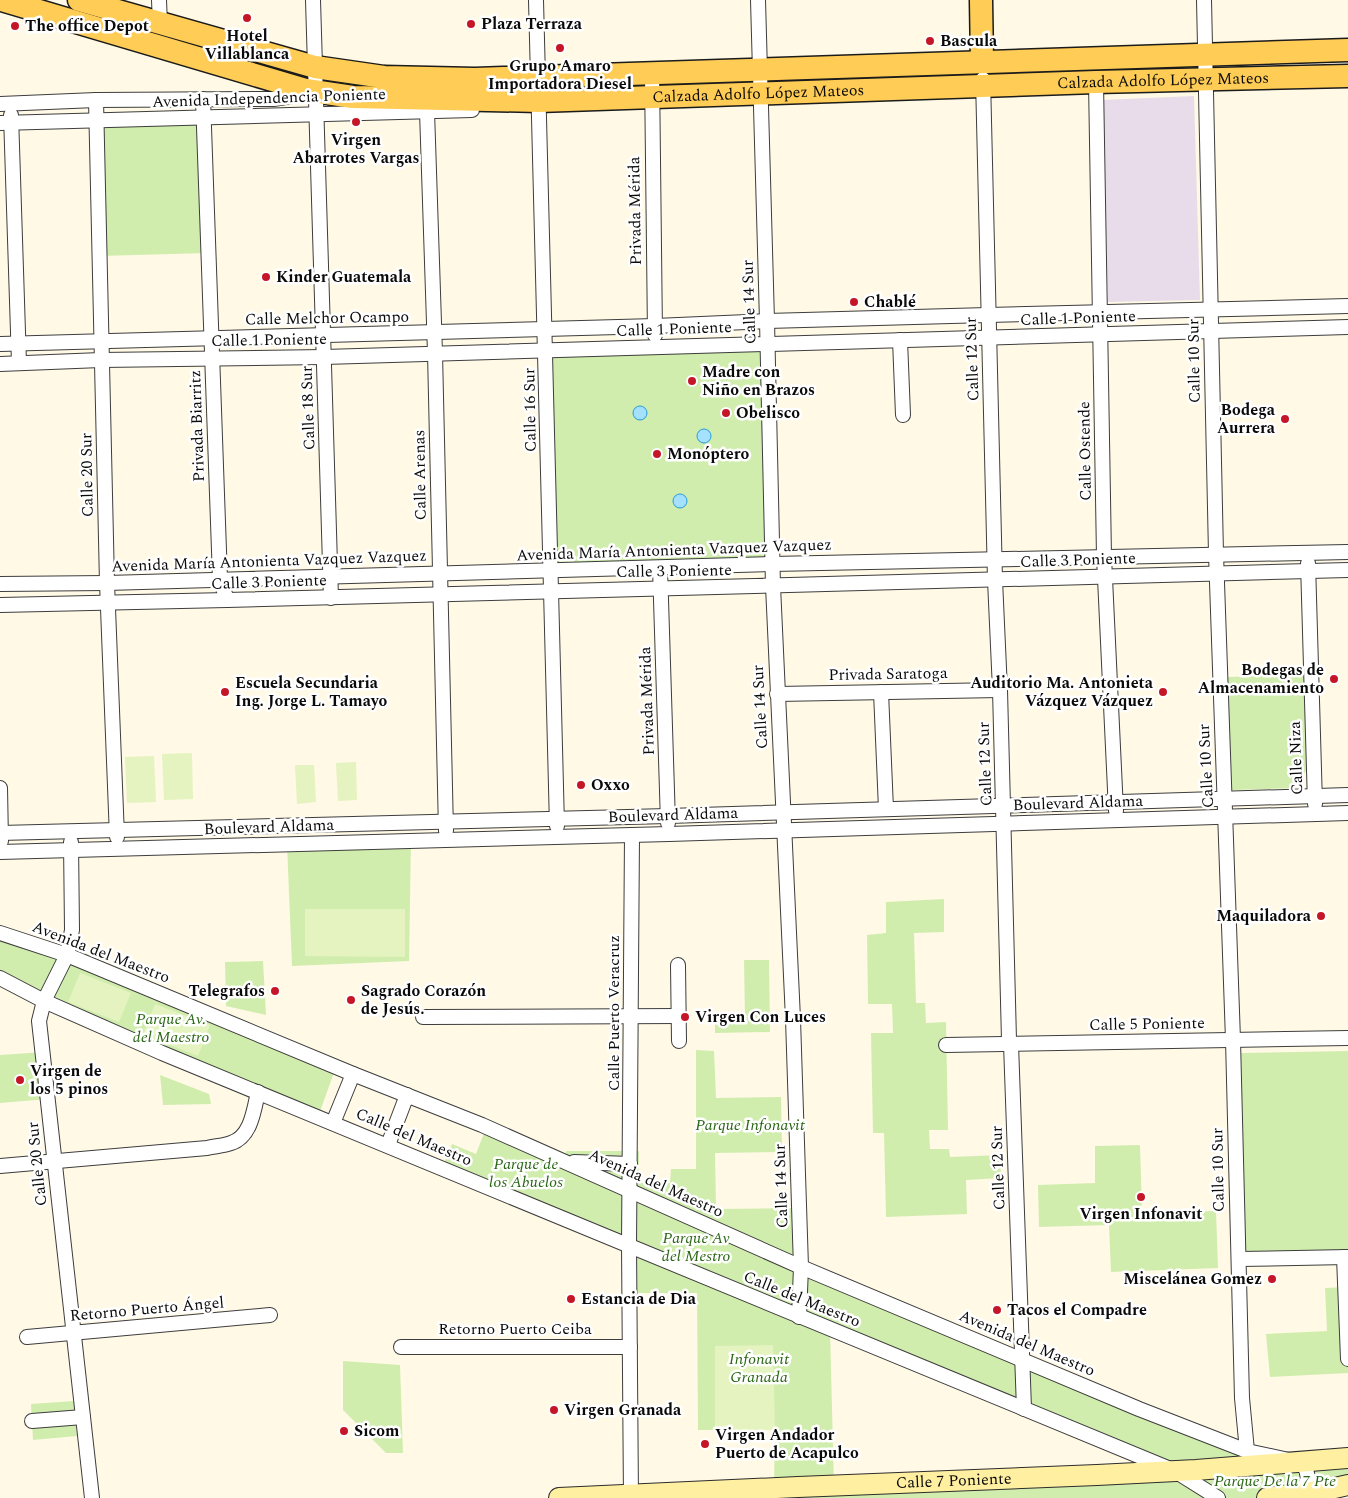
<svg xmlns="http://www.w3.org/2000/svg" width="1348" height="1498" font-family="Spectral,serif">
<rect width="100%" height="100%" fill="#fff9e6"/>
<path fill="#e8dcea" d="M1194,96L1200,300L1108,302L1102,100Z"/>
<g fill="#d1edad" fill-rule="evenodd">
<path d="M204,117L208,253L99,256L96,121Z"/>
<path d="M768,344L772,564L551,570L546,350Z"/>
<path d="M1305,675L1308,767L1296,788L1232,790L1227,677Z"/>
<path d="M411,840L409,961L292,966L287,844Z"/>
<path d="M944,899V932L914,933L916,1003H925L926,1023L946,1022L948,1130H929L930,1149H949L950,1157L1000,1155L1001,1178L966,1180L967,1214L886,1217L884,1133H873L871,1033H893L892,1004H868L867,935L886,933V902Z"/>
<path d="M0,933L336,1067L318,1117L0,978Z"/>
<path d="M744,960H769L770,1032L715,1033V1018H745Z"/>
<path d="M263,961L266,1015L226,1006L225,962Z"/>
<path d="M696,1050L714,1051L716,1098L781,1097L782,1152L715,1153L716,1209L799,1208L801,1267L752,1246L802,1269L1107,1398L1235,1449L1243,1455L1241,1465L1197,1469L1168,1463L1025,1408L716,1282L830,1331L834,1486L1098,1478L1348,1459V1484L1302,1494L1265,1498H559L774,1488L775,1430H698L697,1293H629L628,1245L442,1168L452,1144L476,1154L486,1128L566,1162V1151H639V1183H670L671,1169H696ZM630,1192L686,1217L631,1195L630,1245L672,1263L629,1246Z"/>
<path d="M1348,1051V1251L1245,1254L1241,1053Z"/>
<path d="M44,1052L48,1099L0,1103V1055Z"/>
<path d="M160,1075L209,1094L211,1104L163,1105Z"/>
<path d="M1140,1145L1142,1213L1216,1211L1218,1268L1111,1272L1109,1225L1039,1227L1038,1185L1095,1183V1146Z"/>
<path d="M1348,1287V1373L1270,1377L1266,1334L1327,1331L1325,1288Z"/>
<path d="M343,1361L400,1365L403,1453H386L343,1410Z"/>
<path d="M74,1401L77,1436L33,1440L31,1404Z"/>
</g>
<g fill="#e4f3bf">
<path d="M192,753L193,799L164,800L162,754Z"/>
<path d="M154,756L156,802L127,803L125,757Z"/>
<path d="M356,762L357,800L338,801L336,763Z"/>
<path d="M295,765H314L316,802L297,804Z"/>
<path d="M305,909H405V957L305,956Z"/>
<path d="M80,973L131,993L119,1022L68,1002Z"/>
<path d="M155,1004L210,1025L198,1056L143,1034Z"/>
<path d="M773,1345L775,1430H715V1346Z"/>
</g>
<g fill="#a5e0fc" stroke="#259cda">
<circle cx="640" cy="413" r="7"/>
<circle cx="704" cy="436" r="7"/>
<circle cx="680" cy="501" r="7"/>
</g>
<g fill="none" stroke-linecap="round" stroke-linejoin="round">
<g stroke="#3d3d3d" stroke-width="16">
<g id="street">
<path d="M159,0L160,24"/>
<path d="M313,0L331,598"/>
<path d="M536,0L557,826"/>
<path d="M758,0L767,321L773,586L793,1019L801,1267L799,1317"/>
<path d="M1204,0L1216,554L1233,1040L1242,1398L1247,1451"/>
<path d="M652,73L655,335"/>
<path d="M983,79L995,580L1000,690L1009,1040L1011,1044L1024,1409"/>
<path d="M1096,82L1104,557L1116,811"/>
<path d="M203,99L220,579L227,600"/>
<path d="M96,100L107,583L117,837"/>
<path d="M0,104L96,100L273,99L305,94"/>
<path d="M427,111L435,353L446,831"/>
<path d="M11,115L19,363"/>
<path d="M0,123L472,110"/>
<path d="M900,340L903,415"/>
<path d="M0,344L655,326L767,321L988,315L1348,306"/>
<path d="M0,364L101,360L324,357L1348,327"/>
<path d="M1308,563L1315,804"/>
<path d="M660,568L668,823"/>
<path d="M0,584L107,583L772,564L1348,552"/>
<path d="M0,605L227,600L1348,570"/>
<path d="M881,692L886,809"/>
<path d="M777,694L1000,690"/>
<path d="M0,788L1,841"/>
<path d="M0,833L668,816L1348,795"/>
<path d="M71,842L72,930L67,955L44,1001L39,1021L92,1498"/>
<path d="M0,852L669,834L1348,813"/>
<path d="M0,933L67,955L353,1074L482,1125L801,1267L1139,1409L1247,1451L1298,1462L1306,1469L1308,1478L1302,1494"/>
<path d="M678,965L679,1041"/>
<path d="M0,978L44,1001L162,1053L1175,1471L1218,1498"/>
<path d="M423,1017L679,1016"/>
<path d="M946,1045L1348,1038"/>
<path d="M333,1123L353,1074"/>
<path d="M388,1145L407,1095"/>
<path d="M574,1162L630,1164"/>
<path d="M0,1166L207,1148C215,1146 223,1146 231,1143C251,1137 254,1110 258,1092"/>
<path d="M1344,1257L1348,1359"/>
<path d="M1239,1259L1348,1257"/>
<path d="M27,1337L270,1315"/>
<path d="M401,1347H630"/>
<path d="M32,1421L83,1417"/>
<path d="M631,1498L629,1246L632,835"/>
</g>
</g>
<g stroke="#2c2c2c" stroke-width="22">
<g id="secondary">
<path id="s1" d="M559,1498L798,1487L1097,1475L1196,1470L1348,1458"/>
<path d="M1267,1498L1326,1490L1348,1485"/>
</g>
</g>
<g stroke="#1b1b1b" stroke-width="25">
<g id="primary">
<path id="s2" d="M2,0L306,90L353,97L539,101L1096,82L1348,76"/>
<path d="M79,0L315,67L384,77L475,79L1348,50"/>
<path d="M981,0L982,62"/>
</g>
</g>
<use href="#street" stroke="#fff" stroke-width="14"/>
<use href="#secondary" stroke="#ffefa1" stroke-width="20"/>
<use href="#primary" stroke="#ffcd56" stroke-width="22"/>
</g>
<g fill="#c51628" stroke="#fff" stroke-width="2">
<circle cx="247" cy="18" r="5"/>
<circle cx="471" cy="24" r="5"/>
<circle cx="15" cy="26" r="5"/>
<circle cx="930" cy="41" r="5"/>
<circle cx="560" cy="48" r="5"/>
<circle cx="356" cy="122" r="5"/>
<circle cx="266" cy="277" r="5"/>
<circle cx="854" cy="302" r="5"/>
<circle cx="692" cy="381" r="5"/>
<circle cx="726" cy="413" r="5"/>
<circle cx="1285" cy="419" r="5"/>
<circle cx="657" cy="454" r="5"/>
<circle cx="1334" cy="679" r="5"/>
<circle cx="225" cy="692" r="5"/>
<circle cx="1163" cy="692" r="5"/>
<circle cx="581" cy="785" r="5"/>
<circle cx="1321" cy="916" r="5"/>
<circle cx="275" cy="991" r="5"/>
<circle cx="351" cy="1000" r="5"/>
<circle cx="685" cy="1017" r="5"/>
<circle cx="20" cy="1080" r="5"/>
<circle cx="1141" cy="1197" r="5"/>
<circle cx="1272" cy="1279" r="5"/>
<circle cx="571" cy="1299" r="5"/>
<circle cx="997" cy="1310" r="5"/>
<circle cx="554" cy="1410" r="5"/>
<circle cx="344" cy="1431" r="5"/>
<circle cx="705" cy="1444" r="5"/>
</g>
<g text-anchor="middle" dominant-baseline="central" stroke-width="5" stroke-linejoin="round" paint-order="stroke">
<g font-size="16" font-weight="bold" fill="#0a0a0a" stroke="#fff" text-anchor="start">
<text x="481" y="24">Plaza Terraza</text>
<text x="25" y="26">The office Depot</text>
<text x="247" y="36" text-anchor="middle">Hotel<tspan x="247" dy="18">Villablanca</tspan></text>
<text x="940" y="41">Bascula</text>
<text x="560" y="66" text-anchor="middle">Grupo Amaro<tspan x="560" dy="18">Importadora Diesel</tspan></text>
<text x="356" y="140" text-anchor="middle">Virgen<tspan x="356" dy="18">Abarrotes Vargas</tspan></text>
<text x="276" y="277">Kinder Guatemala</text>
<text x="864" y="302">Chablé</text>
<text x="702" y="372">Madre con<tspan x="702" dy="18">Niño en Brazos</tspan></text>
<text x="1275" y="410" text-anchor="end">Bodega<tspan x="1275" dy="18">Aurrera</tspan></text>
<text x="736" y="413">Obelisco</text>
<text x="667" y="454">Monóptero</text>
<text x="1324" y="670" text-anchor="end">Bodegas de<tspan x="1324" dy="18">Almacenamiento</tspan></text>
<text x="235" y="683">Escuela Secundaria<tspan x="235" dy="18">Ing. Jorge L. Tamayo</tspan></text>
<text x="1153" y="683" text-anchor="end">Auditorio Ma. Antonieta<tspan x="1153" dy="18">Vázquez Vázquez</tspan></text>
<text x="591" y="785">Oxxo</text>
<text x="1311" y="916" text-anchor="end">Maquiladora</text>
<text x="265" y="991" text-anchor="end">Telegrafos</text>
<text x="361" y="991">Sagrado Corazón<tspan x="361" dy="18">de Jesús.</tspan></text>
<text x="695" y="1017">Virgen Con Luces</text>
<text x="30" y="1071">Virgen de<tspan x="30" dy="18">los 5 pinos</tspan></text>
<text x="1141" y="1214" text-anchor="middle">Virgen Infonavit</text>
<text x="1262" y="1279" text-anchor="end">Miscelánea Gomez</text>
<text x="581" y="1299">Estancia de Dia</text>
<text x="1007" y="1310">Tacos el Compadre</text>
<text x="564" y="1410">Virgen Granada</text>
<text x="354" y="1431">Sicom</text>
<text x="715" y="1435">Virgen Andador<tspan x="715" dy="18">Puerto de Acapulco</tspan></text>
</g>
<g font-size="16" fill="#0a0a0a" stroke="#fff">
<text stroke="none"><textPath href="#s2" startOffset="1175">Calzada Adolfo López Mateos</textPath></text>
<text stroke="none"><textPath href="#s2" startOffset="770">Calzada Adolfo López Mateos</textPath></text>
<text transform="translate(269 98) rotate(-2)">Avenida Independencia Poniente</text>
<text transform="translate(635 211) rotate(-91)">Privada Mérida</text>
<text transform="translate(749 302) rotate(-92)">Calle 14 Sur</text>
<text transform="translate(327 318) rotate(-1)">Calle Melchor Ocampo</text>
<text transform="translate(1078 318) rotate(-2)">Calle 1 Poniente</text>
<text transform="translate(674 329) rotate(-2)">Calle 1 Poniente</text>
<text transform="translate(269 340) rotate(-1)">Calle 1 Poniente</text>
<text transform="translate(972 359) rotate(-92)">Calle 12 Sur</text>
<text transform="translate(1194 361) rotate(-91)">Calle 10 Sur</text>
<text transform="translate(308 408) rotate(-92)">Calle 18 Sur</text>
<text transform="translate(530 410) rotate(-91)">Calle 16 Sur</text>
<text transform="translate(197 426) rotate(-92)">Privada Biarritz</text>
<text transform="translate(1085 451) rotate(-91)">Calle Ostende</text>
<text transform="translate(87 475) rotate(-91)">Calle 20 Sur</text>
<text transform="translate(420 475) rotate(-91)">Calle Arenas</text>
<text transform="translate(674 550) rotate(-2)">Avenida María Antonienta Vazquez Vazquez</text>
<text transform="translate(1078 560) rotate(-2)">Calle 3 Poniente</text>
<text transform="translate(269 561) rotate(-2)">Avenida María Antonienta Vazquez Vazquez</text>
<text transform="translate(674 571) rotate(-1)">Calle 3 Poniente</text>
<text transform="translate(269 582) rotate(-2)">Calle 3 Poniente</text>
<text transform="translate(888 674) rotate(-1)">Privada Saratoga</text>
<text transform="translate(647 701) rotate(-92)">Privada Mérida</text>
<text transform="translate(760 707) rotate(-93)">Calle 14 Sur</text>
<text transform="translate(1296 758) rotate(-92)">Calle Niza</text>
<text transform="translate(985 764) rotate(-92)">Calle 12 Sur</text>
<text transform="translate(1206 766) rotate(-93)">Calle 10 Sur</text>
<text transform="translate(1078 803) rotate(-2)">Boulevard Aldama</text>
<text transform="translate(673 815) rotate(-2)">Boulevard Aldama</text>
<text transform="translate(269 827) rotate(-2)">Boulevard Aldama</text>
<text transform="translate(101 952) rotate(21)">Avenida del Maestro</text>
<text transform="translate(614 1013) rotate(-90)">Calle Puerto Veracruz</text>
<text transform="translate(1147 1024) rotate(-1)">Calle 5 Poniente</text>
<text transform="translate(414 1137) rotate(23)">Calle del Maestro</text>
<text transform="translate(37 1164) rotate(-96)">Calle 20 Sur</text>
<text transform="translate(998 1168) rotate(-92)">Calle 12 Sur</text>
<text transform="translate(1218 1170) rotate(-91)">Calle 10 Sur</text>
<text transform="translate(656 1183) rotate(24)">Avenida del Maestro</text>
<text transform="translate(781 1186) rotate(-92)">Calle 14 Sur</text>
<text transform="translate(802 1299) rotate(22)">Calle del Maestro</text>
<text transform="translate(147 1309) rotate(-5)">Retorno Puerto Ángel</text>
<text x="515" y="1329">Retorno Puerto Ceiba</text>
<text transform="translate(1027 1343) rotate(23)">Avenida del Maestro</text>
<text stroke="none"><textPath href="#s1" startOffset="395">Calle 7 Poniente</textPath></text>
</g>
<g font-size="16" font-style="italic" fill="#2a6615" stroke="#fff">
<text x="171" y="1019">Parque Av.<tspan x="171" dy="18">del Maestro</tspan></text>
<text x="750" y="1125">Parque Infonavit</text>
<text x="526" y="1164">Parque de<tspan x="526" dy="18">los Abuelos</tspan></text>
<text x="696" y="1238">Parque Av<tspan x="696" dy="18">del Mestro</tspan></text>
<text x="759" y="1359">Infonavit<tspan x="759" dy="18">Granada</tspan></text>
<text x="1275" y="1481">Parque De la 7 Pte</text>
</g>
</g>
</svg>
